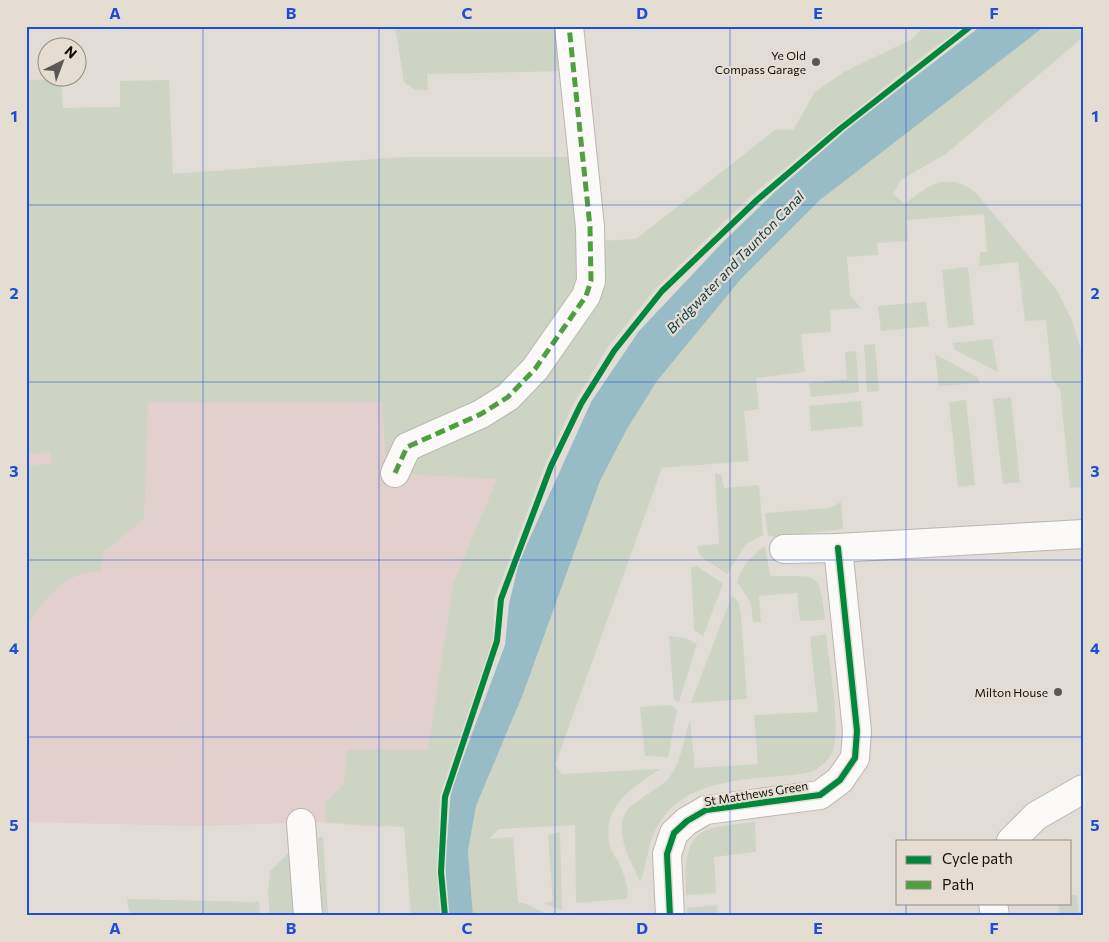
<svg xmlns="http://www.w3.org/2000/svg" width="1109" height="942" font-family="Commissioner,sans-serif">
<rect width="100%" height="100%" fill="#e2dcd7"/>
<path fill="#e1d0cd" d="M406,157L596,262L453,584L417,824L377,827L317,822L199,826L26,822V165L172,174Z"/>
<g fill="#ced4c3">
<path d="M395,26H561L568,71L427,74L428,90H415L404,82Z"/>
<path d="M924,26H964L920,58L752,195L657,287L608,347L574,403L545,465L494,600L493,640L440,795L438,871L441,916H411L404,827L326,822V802L344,783L347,750H428L453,584L497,479L387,473L382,402H148L144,519L104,552L101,572C96,572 90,571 85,573C60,579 36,608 26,630V466L52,463L50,452L26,455V80L61,79L63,108L120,107V81L169,80L173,174L406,157H579L596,241L636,239L775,130H793L815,92L844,72L912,39Z"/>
<path d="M1045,26H1065L1083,31V37L947,153L901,180L893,194L905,204C929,184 948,171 976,193L1056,289L1071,318L1083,356V487L1070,488L1060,389L1052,379L1046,320L1025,321L1018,262L979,266L980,252H987L984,214L907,220L908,241L877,243L878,255L847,257L850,295L861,308L830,310L831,332L801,334L805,372L756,378L759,409L744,411L749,461L662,468L555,765L562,774L660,769C633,788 603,804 609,843C610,851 619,861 622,870C626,881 629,888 627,899L576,903L575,825L499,829L489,839L513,837L518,903H524L552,916H473L468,851L476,806L523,694L600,481L627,429L657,381L741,279L820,200Z"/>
<path d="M968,267L974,325L948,328L942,270Z"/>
<path d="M926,302L929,326L881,331L878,306Z"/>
<path d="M992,339L998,372L955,350L953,343Z"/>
<path d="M875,344L879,391L867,392L864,345Z"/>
<path d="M856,351L859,392L811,397L809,383L847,379L845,352Z"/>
<path d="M935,354L977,377L980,383L939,386Z"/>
<path d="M1011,397L1020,482L1003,484L993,399Z"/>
<path d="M966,400L975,485L958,487L949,402Z"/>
<path d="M861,401L863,426L811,431L809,406Z"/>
<path d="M715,474H721L724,488L759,485L763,535L746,544L727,574L700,556L697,546L719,544Z"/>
<path d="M841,502L843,529L774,537L768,535L765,513L829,508Z"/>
<path d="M765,546L770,576C819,577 819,568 825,620L800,621L797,593L759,596L761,622H753L751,603L737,582C742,565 751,556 765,546Z"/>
<path d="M697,566L723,584L703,636L694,630L691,567Z"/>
<path d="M732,595L739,603L741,615L747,699L691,703Z"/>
<path d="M826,634C829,665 842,727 832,753C828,762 820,767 812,772C759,782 688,772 657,827C647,844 648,863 640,882C632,862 613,833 626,812C633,801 659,789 669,778C681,762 684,739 690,720L695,768L758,764L754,715L818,712L810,637Z"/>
<path d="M669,636L685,638L697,644L679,702L674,700Z"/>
<path d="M671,705L677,710L668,757L645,756L640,707Z"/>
<path d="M755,822L756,852L714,857L716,893L686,895C684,830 694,828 755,822Z"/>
<path d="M560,832L562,910L544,903L553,901L548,835Z"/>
<path d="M323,837L328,916H323L318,838Z"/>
<path d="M290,851L294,916H270L268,893L270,871Z"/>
<path d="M1070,895H1077L1079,916H1059L1058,903H1070Z"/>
<path d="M127,899L259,902L260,916H132L129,911Z"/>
<path d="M717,905L718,916H687V908Z"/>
</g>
<path fill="#97bcc5" d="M981,26H1045L820,200L741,279L657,381L627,429L600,481L523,694L476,806L468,851L473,916H449L445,865L451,790L505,645L509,604L519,562L591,402L639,331L722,243L776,191L851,126Z"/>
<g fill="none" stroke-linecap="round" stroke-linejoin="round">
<g stroke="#bab6b2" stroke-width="30">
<g id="street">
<path d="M395,473L407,447L481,414L508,397L535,369L586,296L591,281L590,227L569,26"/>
<path d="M784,549L838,548L1083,534"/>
<path d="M301,823L308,916"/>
<path d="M1011,841L1036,816L1083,789"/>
<path d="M993,903L995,916"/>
<path d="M670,916L667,854L674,833L687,821L706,810L820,795L840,780L855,758L857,731L838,548"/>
</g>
</g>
<use href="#street" stroke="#fbfaf9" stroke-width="28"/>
<path stroke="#4ea03e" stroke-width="5" stroke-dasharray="10 5" stroke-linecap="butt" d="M395,473L407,447L481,414L508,397L535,369L586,296L591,281L590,227L569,26"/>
<g stroke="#e6ddd2" stroke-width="9">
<g id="cycleway">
<path d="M445,916L441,872L445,797L497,641L501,599L551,466L581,404L614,351L662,291L757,200L840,129L971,26"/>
<path d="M670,916L667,854L674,833L687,821L706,810L820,795L840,780L855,758L857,731L838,548"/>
</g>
</g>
<use href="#cycleway" stroke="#00873e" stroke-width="6"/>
</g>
<path fill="none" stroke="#1d4ed8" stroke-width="1" stroke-opacity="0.55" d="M203,26V916M379,26V916M555,26V916M730,26V916M906,26V841M26,205H1083M26,382H1083M26,560H1083M26,737H1083M906,903V916"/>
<g fill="#5b5752" stroke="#e6ddd2" stroke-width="2">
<circle cx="816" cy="62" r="5"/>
<circle cx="1058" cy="692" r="5"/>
</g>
<g text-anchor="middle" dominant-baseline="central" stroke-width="4.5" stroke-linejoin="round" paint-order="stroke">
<g font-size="12" fill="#120f0b" stroke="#e6ddd2" text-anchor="end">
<text x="806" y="55">Ye Old<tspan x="806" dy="14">Compass Garage</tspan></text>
<text x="1048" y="692">Milton House</text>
</g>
<g font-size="12" fill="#120f0b" stroke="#e6ddd2">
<text transform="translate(756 793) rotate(-9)">St Matthews Green</text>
</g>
<g font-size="14" font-style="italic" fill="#0b3e4a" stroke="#e6ddd2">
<text transform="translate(735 262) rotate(-46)">Bridgwater and Taunton Canal</text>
</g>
</g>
<rect width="1109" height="942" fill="none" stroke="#e6ddd2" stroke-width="55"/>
<rect x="896" y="840" width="175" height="65" fill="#e6ddd2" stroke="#918b82"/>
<rect x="906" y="856" width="25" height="8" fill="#00873e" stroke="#918b82"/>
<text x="942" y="864" font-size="15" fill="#120f0b">Cycle path</text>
<rect x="906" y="881" width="25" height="8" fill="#4ea03e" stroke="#918b82"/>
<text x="942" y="890" font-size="15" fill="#120f0b">Path</text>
<g transform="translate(62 62) rotate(42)"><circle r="24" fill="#e6ddd2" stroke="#918b82"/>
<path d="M0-4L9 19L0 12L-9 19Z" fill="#5b5752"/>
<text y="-8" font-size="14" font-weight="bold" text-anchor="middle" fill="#120f0b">N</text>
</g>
<rect x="28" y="28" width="1054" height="886" fill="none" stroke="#1d4ed8" stroke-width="2"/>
<g font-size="16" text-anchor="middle" font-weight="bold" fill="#1d4ed8">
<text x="115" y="19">A</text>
<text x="291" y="19">B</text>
<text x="467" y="19">C</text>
<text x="642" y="19">D</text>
<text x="818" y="19">E</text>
<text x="994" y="19">F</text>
<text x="14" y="122">1</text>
<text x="1095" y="122">1</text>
<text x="14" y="299">2</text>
<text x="1095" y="299">2</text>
<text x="14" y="477">3</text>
<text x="1095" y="477">3</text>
<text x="14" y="654">4</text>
<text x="1095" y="654">4</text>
<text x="14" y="831">5</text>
<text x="1095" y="831">5</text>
<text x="115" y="934">A</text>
<text x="291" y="934">B</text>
<text x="467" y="934">C</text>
<text x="642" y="934">D</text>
<text x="818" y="934">E</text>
<text x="994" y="934">F</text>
</g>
</svg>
